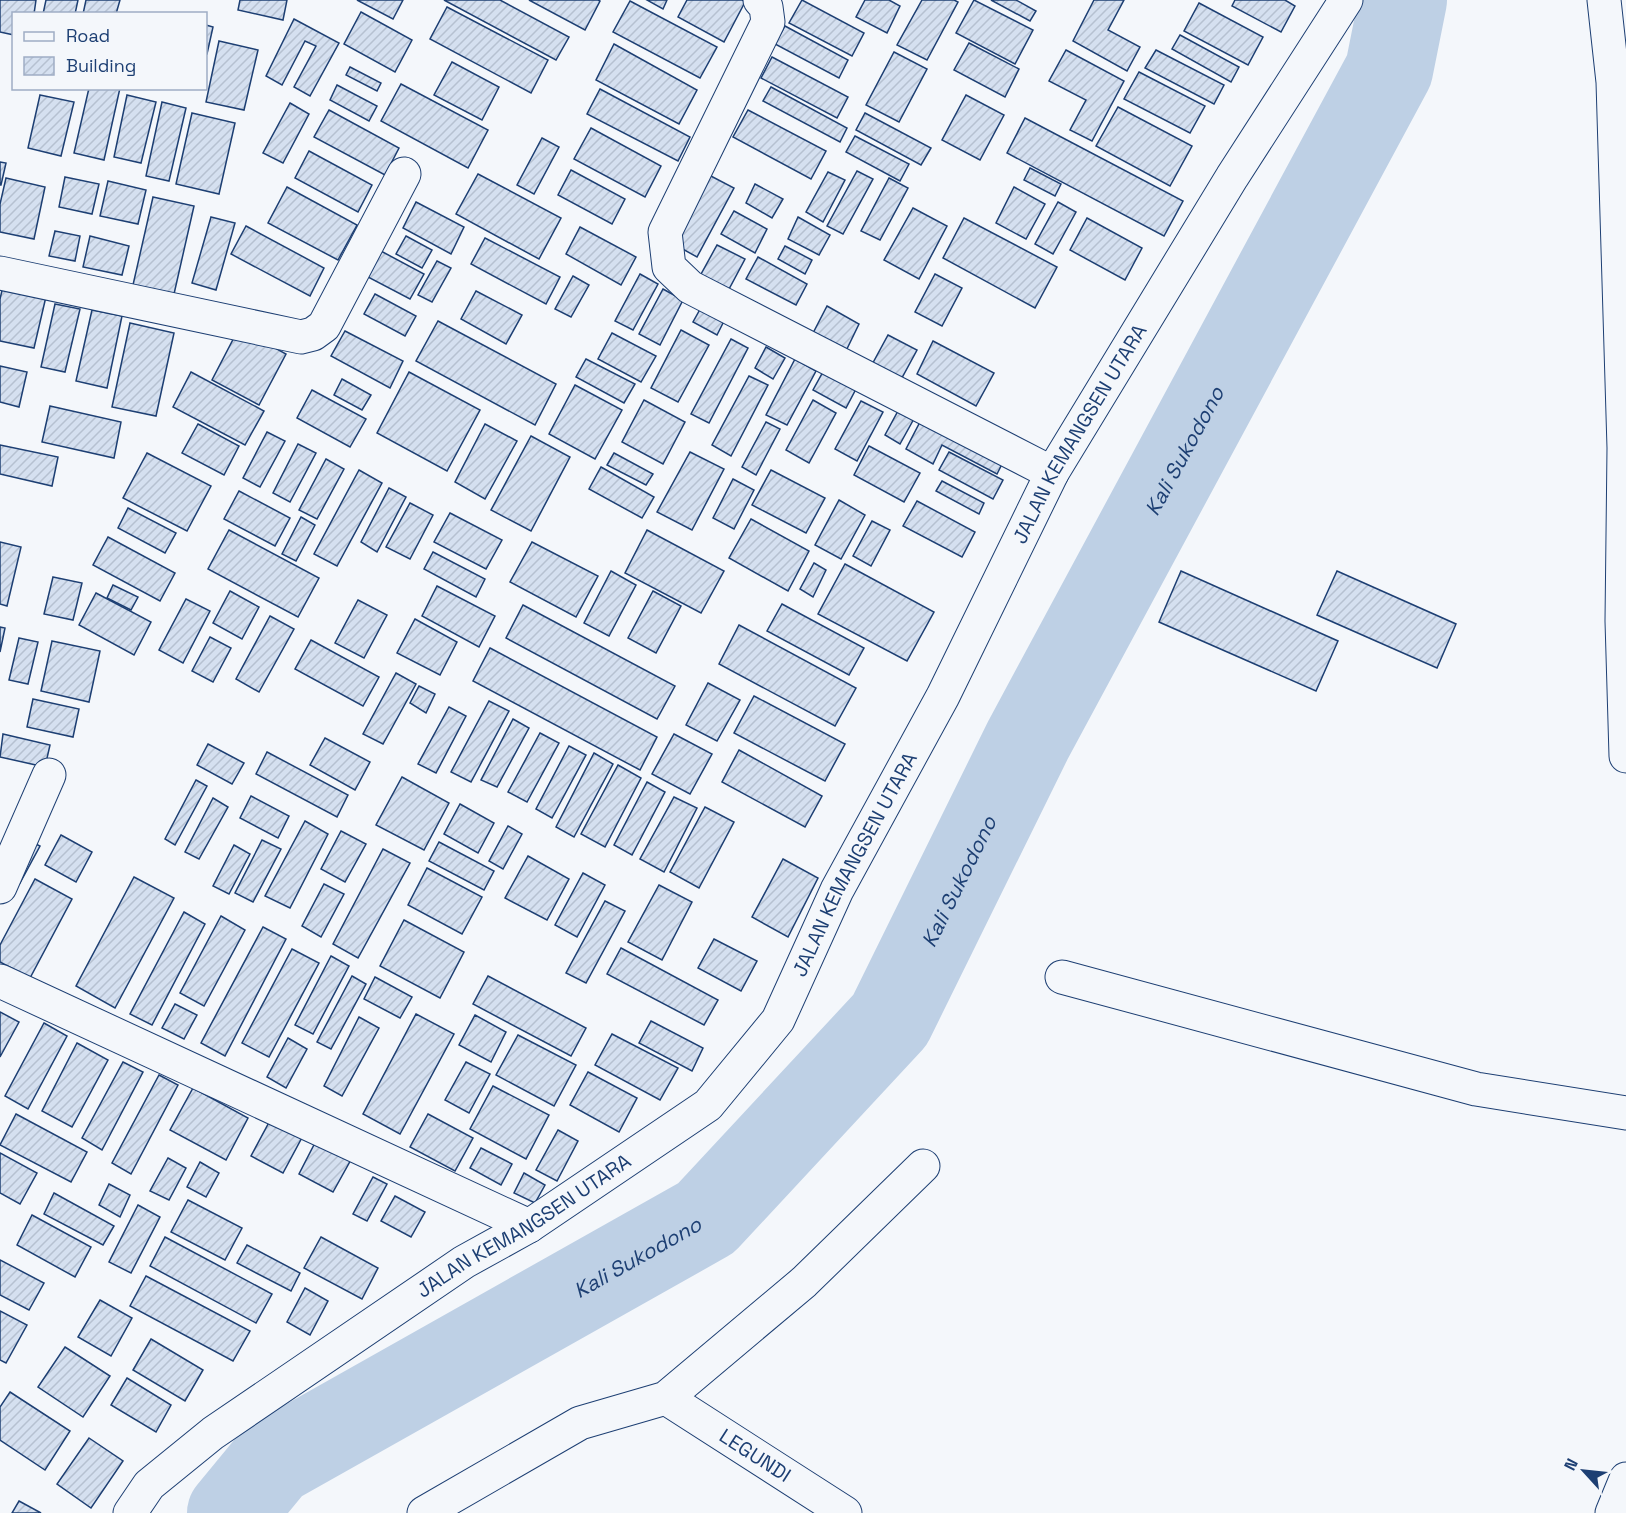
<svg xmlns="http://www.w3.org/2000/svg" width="1626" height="1513" font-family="'Space Grotesk',sans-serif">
<defs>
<pattern id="building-hatch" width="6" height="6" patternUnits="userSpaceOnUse" patternTransform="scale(1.5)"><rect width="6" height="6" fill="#d5e0f0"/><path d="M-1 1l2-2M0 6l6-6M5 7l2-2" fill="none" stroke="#b6c1d1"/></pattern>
</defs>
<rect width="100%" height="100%" fill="#f4f7fb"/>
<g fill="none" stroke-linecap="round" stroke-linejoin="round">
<path stroke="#bed0e5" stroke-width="88" id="s1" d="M231,1513L273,1462L706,1218L890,1020L1028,740L1389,70L1403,0"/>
</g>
<g fill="url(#building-hatch)" stroke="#1d3f73" stroke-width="1.5">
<path d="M0,0H36L34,14H14V35L0,32Z"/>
<path d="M46,0H78L75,14H43Z"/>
<path d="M86,0H120L116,14H83Z"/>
<path d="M240,0H287L283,20L238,10Z"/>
<path d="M357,0H403L393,19Z"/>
<path d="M444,0H500L569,37L556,60Z"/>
<path d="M529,0H598L600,1L585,30Z"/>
<path d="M647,0H667L663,9Z"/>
<path d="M687,0H742L745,2L724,42L678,17Z"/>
<path d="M802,0L864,33L852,56L789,23Z"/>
<path d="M865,0H889L900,6L887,33L856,17Z"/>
<path d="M922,0H954L958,2L927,60L897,45Z"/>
<path d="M974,0L1033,30L1015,64L956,33Z"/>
<path d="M991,0H1016L1036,11L1030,21Z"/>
<path d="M1094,0H1124L1108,30L1140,47L1127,71L1073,41Z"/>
<path d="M1235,0H1285L1295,6L1281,32L1232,6Z"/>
<path d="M630,1L717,47L700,78L613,32Z"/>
<path d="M1199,3L1263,37L1248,65L1184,31Z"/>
<path d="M447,7L548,60L531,93L430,39Z"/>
<path d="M361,12L412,40L395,72L344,44Z"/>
<path d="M294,19L339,43L310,96L294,87L316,46L305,41L282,85L266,76Z"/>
<path d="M206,25L213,27L207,54H206Z"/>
<path d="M785,26L848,60L839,78L775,44Z"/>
<path d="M1180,35L1239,67L1231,82L1172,49Z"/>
<path d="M219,41L258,50L244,110L206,102Z"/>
<path d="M969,43L1019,69L1005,97L954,70Z"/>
<path d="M614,44L697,90L679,124L596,80Z"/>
<path d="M1066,50L1124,81L1092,141L1070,130L1086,100L1049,81Z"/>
<path d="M1156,50L1224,85L1214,104L1145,68Z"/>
<path d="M894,52L927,69L899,122L866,105Z"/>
<path d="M772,57L848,97L837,118L761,78Z"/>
<path d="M452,62L499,87L482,120L434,95Z"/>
<path d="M350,67L381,83L377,91L346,75Z"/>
<path d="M1139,72L1205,106L1190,133L1124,99Z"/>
<path d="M401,84L488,130L468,168L381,121Z"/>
<path d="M337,85L377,106L369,121L330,100Z"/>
<path d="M771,87L847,128L840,142L763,101Z"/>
<path d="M89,88H120L104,160L74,153Z"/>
<path d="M600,89L690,137L678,161L587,114Z"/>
<path d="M40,95L74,102L61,156L28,148Z"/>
<path d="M127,95L156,102L141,163L114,157Z"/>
<path d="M966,95L1004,115L980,160L942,140Z"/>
<path d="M162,102L186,108L169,181L146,176Z"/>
<path d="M290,103L309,114L283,163L263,153Z"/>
<path d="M1118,107L1192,146L1170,186L1096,146Z"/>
<path d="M329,110L399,148L385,175L314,137Z"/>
<path d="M748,110L826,151L811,179L733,137Z"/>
<path d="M192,113L235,123L219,194L176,184Z"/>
<path d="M865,113L931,148L921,165L856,130Z"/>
<path d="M1025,118L1183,201L1164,236L1007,153Z"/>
<path d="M591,128L661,166L645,197L574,159Z"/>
<path d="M855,136L909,164L900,181L846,152Z"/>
<path d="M542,138L559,147L534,194L517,185Z"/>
<path d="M309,151L372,185L358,212L295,178Z"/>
<path d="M0,162L6,163L1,185H0Z"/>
<path d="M1030,168L1061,184L1055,196L1024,180Z"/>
<path d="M571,170L625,199L612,224L558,195Z"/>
<path d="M857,171L873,179L843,234L827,226Z"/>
<path d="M828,172L845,180L823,222L806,212Z"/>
<path d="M478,174L561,218L539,259L456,214Z"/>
<path d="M707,174L734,188L697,257L670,242Z"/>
<path d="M65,177L99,184L92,214L59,207Z"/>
<path d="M6,178L45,187L34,239L0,232V204Z"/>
<path d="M889,178L908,188L880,240L861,231Z"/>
<path d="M108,181L146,190L138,224L100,216Z"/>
<path d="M755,184L783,199L772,218L746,203Z"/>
<path d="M287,187L357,225L338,260L268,223Z"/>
<path d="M1014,187L1045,204L1026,239L996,223Z"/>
<path d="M153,197L194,206L174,294L133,285Z"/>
<path d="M416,202L464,227L451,254L403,228Z"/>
<path d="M1058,202L1076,212L1053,254L1035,244Z"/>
<path d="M913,208L947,226L919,279L884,260Z"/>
<path d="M734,211L767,229L755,253L721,234Z"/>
<path d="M211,217L235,223L216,290L192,283Z"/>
<path d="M798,217L830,235L819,255L788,239Z"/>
<path d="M964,218L1057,267L1035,308L943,258Z"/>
<path d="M1087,218L1142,248L1125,280L1070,250Z"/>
<path d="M246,226L324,268L310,296L231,254Z"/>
<path d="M580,227L636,257L621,285L566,254Z"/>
<path d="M55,231L80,236L75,261L49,256Z"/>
<path d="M90,236L129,246L122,275L83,267Z"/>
<path d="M406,236L432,250L422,268L396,254Z"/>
<path d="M485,238L560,277L546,304L471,264Z"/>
<path d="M717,245L745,259L728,291L700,276Z"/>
<path d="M785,246L812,260L805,274L778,259Z"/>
<path d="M379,250L424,274L410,299L366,276Z"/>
<path d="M758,257L807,284L796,305L746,279Z"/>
<path d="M437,261L451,268L432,302L418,295Z"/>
<path d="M640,274L658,284L633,330L615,321Z"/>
<path d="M935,274L962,288L942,326L915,312Z"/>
<path d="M573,276L589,285L571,317L555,309Z"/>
<path d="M5,278L48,288L34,348L0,341V299Z"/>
<path d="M663,289L683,300L660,345L639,334Z"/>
<path d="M476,291L522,315L506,344L461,319Z"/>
<path d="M375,294L416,316L405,336L364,314Z"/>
<path d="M55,304L80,309L65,372L41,367Z"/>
<path d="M703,304L726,317L717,335L693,322Z"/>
<path d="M827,306L859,324L843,357L810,339Z"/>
<path d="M92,310L122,316L107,388L76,381Z"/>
<path d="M438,321L556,384L535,425L416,361Z"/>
<path d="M130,323L174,333L156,416L112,407Z"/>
<path d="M239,328L286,354L259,405L212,380Z"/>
<path d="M681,330L709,345L678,402L651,388Z"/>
<path d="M345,331L403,361L390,388L331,356Z"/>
<path d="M612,333L656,356L641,382L598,359Z"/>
<path d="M888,335L917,350L897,387L868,372Z"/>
<path d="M731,339L748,348L709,423L691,414Z"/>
<path d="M933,341L994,373L976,406L917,374Z"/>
<path d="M766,347L785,358L773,379L755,368Z"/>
<path d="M586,359L635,384L624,403L576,377Z"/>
<path d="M795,359L816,371L787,425L766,415Z"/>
<path d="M0,366L27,372L19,407L0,402Z"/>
<path d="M824,370L857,387L846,408L813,390Z"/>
<path d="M191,372L264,411L245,445L173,407Z"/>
<path d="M409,372L480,410L447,471L377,433Z"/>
<path d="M749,376L768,385L731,456L712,445Z"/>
<path d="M342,379L371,395L362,410L334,395Z"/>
<path d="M575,385L622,410L595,459L549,434Z"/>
<path d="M312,390L366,419L350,447L297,418Z"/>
<path d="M905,398L921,406L900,444L885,435Z"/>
<path d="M644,400L685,422L663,464L622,442Z"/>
<path d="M813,400L836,413L809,463L786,450Z"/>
<path d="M861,401L883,412L857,461L835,449Z"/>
<path d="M50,406L121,422L114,458L42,442Z"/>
<path d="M921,420L1004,460L997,474L942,445L933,464L906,449Z"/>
<path d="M766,422L780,429L756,475L742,467Z"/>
<path d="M198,424L239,446L224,475L182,453Z"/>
<path d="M485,424L517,441L485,499L455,482Z"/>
<path d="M267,432L285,441L260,487L243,478Z"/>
<path d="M531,436L570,457L531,531L491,510Z"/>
<path d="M298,444L316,453L290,502L273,493Z"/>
<path d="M0,445L58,457L52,486L0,474Z"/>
<path d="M869,446L920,473L904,502L854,475Z"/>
<path d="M690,452L724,469L692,530L657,512Z"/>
<path d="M949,452L1003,480L993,499L939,470Z"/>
<path d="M147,453L211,486L187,531L123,498Z"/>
<path d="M614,453L653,474L646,485L607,465Z"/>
<path d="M326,459L344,469L317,519L299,510Z"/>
<path d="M601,467L654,497L642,518L589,489Z"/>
<path d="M359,470L382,483L337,566L314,554Z"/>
<path d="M771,470L825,498L806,533L752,505Z"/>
<path d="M733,479L754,490L734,529L713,518Z"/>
<path d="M942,481L984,503L979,514L936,491Z"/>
<path d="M389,488L406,497L377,552L361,542Z"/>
<path d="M239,491L290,518L275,546L224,519Z"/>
<path d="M839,500L865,515L841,559L815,545Z"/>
<path d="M917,501L975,532L962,557L903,526Z"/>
<path d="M410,503L433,515L410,559L386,547Z"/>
<path d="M128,508L176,533L165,553L118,528Z"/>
<path d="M450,513L502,540L486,569L434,542Z"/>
<path d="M301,517L315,525L296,561L282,554Z"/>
<path d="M751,519L809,551L788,591L729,558Z"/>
<path d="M872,521L890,530L871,566L853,556Z"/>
<path d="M229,530L319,578L298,617L208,569Z"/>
<path d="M647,530L724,571L701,613L625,573Z"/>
<path d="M108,537L175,573L160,601L93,565Z"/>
<path d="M0,542L21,547L7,606L0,604Z"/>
<path d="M532,542L598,576L576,617L510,582Z"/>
<path d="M433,552L485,579L476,597L424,569Z"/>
<path d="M814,563L826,570L813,597L800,589Z"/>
<path d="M845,564L934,612L907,661L818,614Z"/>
<path d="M611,571L636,585L609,636L584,623Z"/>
<path d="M1181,571L1338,641L1316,691L1159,622Z"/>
<path d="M1337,571L1456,624L1437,668L1317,615Z"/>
<path d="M53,577L82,583L73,620L44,614Z"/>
<path d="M113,585L138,597L131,610L107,598Z"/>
<path d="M437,586L495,616L479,647L422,616Z"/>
<path d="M230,591L259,607L242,639L213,623Z"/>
<path d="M653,591L681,606L656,653L628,638Z"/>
<path d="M96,593L151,622L134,655L79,625Z"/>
<path d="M186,599L210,611L183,663L159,650Z"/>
<path d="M358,600L387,615L364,658L335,643Z"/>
<path d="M782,604L864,648L849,675L767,631Z"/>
<path d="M523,605L675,686L657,719L506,638Z"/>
<path d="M270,616L294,629L259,692L236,679Z"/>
<path d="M415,619L457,642L440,675L397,653Z"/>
<path d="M739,625L856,688L835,726L719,664Z"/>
<path d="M0,627L5,628L0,652Z"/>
<path d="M210,637L231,648L213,682L192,671Z"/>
<path d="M19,638L38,642L28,684L9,680Z"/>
<path d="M311,640L379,677L363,706L295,669Z"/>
<path d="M52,641L100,651L89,702L41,691Z"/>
<path d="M490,648L657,737L640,770L473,681Z"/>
<path d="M396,673L416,684L383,744L363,734Z"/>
<path d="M708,683L740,700L717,741L686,725Z"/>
<path d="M419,686L435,694L426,713L410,703Z"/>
<path d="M754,696L845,744L825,781L734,733Z"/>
<path d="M33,699L79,709L73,737L27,727Z"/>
<path d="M489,701L509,711L471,782L451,772Z"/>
<path d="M449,707L466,716L436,773L418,764Z"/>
<path d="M513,719L529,728L497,787L481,780Z"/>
<path d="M540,733L559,743L527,802L508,792Z"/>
<path d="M3,734L50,745L45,767L0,757Z"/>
<path d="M674,734L712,754L690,794L652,774Z"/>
<path d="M325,738L370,762L355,790L310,765Z"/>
<path d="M208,744L244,763L232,784L197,765Z"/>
<path d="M569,746L586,755L552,818L536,809Z"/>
<path d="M739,750L822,796L805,827L722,782Z"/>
<path d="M267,752L348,795L337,817L256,774Z"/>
<path d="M594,753L613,764L574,837L556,827Z"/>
<path d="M618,765L641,778L605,847L581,834Z"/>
<path d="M402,777L449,803L424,850L376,825Z"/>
<path d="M196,780L207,786L175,845L165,839Z"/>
<path d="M647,782L665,792L632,855L614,845Z"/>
<path d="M251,796L289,816L278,838L240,818Z"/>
<path d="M674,797L697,808L664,872L640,859Z"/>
<path d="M213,798L228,807L199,859L185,852Z"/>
<path d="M460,804L494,823L478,853L444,834Z"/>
<path d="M705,807L734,822L699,888L670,872Z"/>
<path d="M305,821L328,834L290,908L265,896Z"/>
<path d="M508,826L522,834L503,869L489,861Z"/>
<path d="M341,831L366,844L345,882L321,869Z"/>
<path d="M61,835L92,852L76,882L45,865Z"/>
<path d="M262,840L281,849L253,902L235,893Z"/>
<path d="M30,841L40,846L20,883L10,877Z"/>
<path d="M439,842L494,871L484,890L429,861Z"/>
<path d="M234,845L250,854L229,894L213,886Z"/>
<path d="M383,849L410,863L358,958L333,944Z"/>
<path d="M528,856L569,879L547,920L505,898Z"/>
<path d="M783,859L818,878L788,937L752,917Z"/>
<path d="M427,868L482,897L462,934L408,905Z"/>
<path d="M583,873L605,885L577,937L555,925Z"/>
<path d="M134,877L174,898L115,1008L76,986Z"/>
<path d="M35,879L72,899L30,978L0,962V945Z"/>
<path d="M324,884L344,894L321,937L302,926Z"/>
<path d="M659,885L692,902L662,960L628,942Z"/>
<path d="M605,901L625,911L586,983L566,973Z"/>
<path d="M184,912L205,924L152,1025L130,1014Z"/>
<path d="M221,916L245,930L204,1006L180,993Z"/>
<path d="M404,920L464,952L440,998L380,966Z"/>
<path d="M263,927L286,939L225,1056L201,1043Z"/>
<path d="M714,939L757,961L741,991L698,968Z"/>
<path d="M621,948L718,1000L704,1025L607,974Z"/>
<path d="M292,949L319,963L269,1057L242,1043Z"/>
<path d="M331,956L349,966L313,1034L295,1025Z"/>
<path d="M352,976L366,984L331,1049L317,1042Z"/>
<path d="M488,976L586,1028L571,1056L473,1004Z"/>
<path d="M375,977L412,997L400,1018L364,999Z"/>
<path d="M175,1004L197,1015L184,1039L162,1028Z"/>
<path d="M0,1012L19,1022L0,1057Z"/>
<path d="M416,1014L454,1034L400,1134L363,1114Z"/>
<path d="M475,1015L506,1032L491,1062L459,1045Z"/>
<path d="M359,1017L379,1028L342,1096L324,1086Z"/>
<path d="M651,1021L703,1048L692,1071L639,1043Z"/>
<path d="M44,1023L67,1036L28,1109L5,1096Z"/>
<path d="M612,1034L678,1068L660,1100L595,1065Z"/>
<path d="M518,1035L576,1065L554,1106L496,1075Z"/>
<path d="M288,1038L307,1049L286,1088L267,1077Z"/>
<path d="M77,1043L108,1060L72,1127L42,1111Z"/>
<path d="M123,1062L143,1072L102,1150L82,1138Z"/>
<path d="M466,1062L490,1074L469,1113L445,1100Z"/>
<path d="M588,1072L637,1098L619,1132L570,1105Z"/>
<path d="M159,1075L178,1085L131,1174L112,1163Z"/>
<path d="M493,1086L549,1115L526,1159L470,1129Z"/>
<path d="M193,1088L248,1118L226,1160L170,1130Z"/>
<path d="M274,1113L306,1130L283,1173L251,1156Z"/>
<path d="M16,1114L87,1152L71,1182L0,1145Z"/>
<path d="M428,1114L473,1138L455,1171L410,1147Z"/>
<path d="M558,1130L578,1141L557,1181L536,1170Z"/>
<path d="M318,1137L353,1156L333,1192L299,1174Z"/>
<path d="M481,1148L512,1164L501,1185L470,1168Z"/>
<path d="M0,1153L37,1173L20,1204L0,1193Z"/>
<path d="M168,1158L186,1168L169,1200L150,1191Z"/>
<path d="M200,1162L219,1173L206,1197L187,1187Z"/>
<path d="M524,1173L545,1185L535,1203L514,1193Z"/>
<path d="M373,1177L387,1184L367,1221L353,1214Z"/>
<path d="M109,1184L130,1195L120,1217L99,1205Z"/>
<path d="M54,1193L114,1226L103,1245L44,1214Z"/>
<path d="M395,1196L425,1212L411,1237L381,1221Z"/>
<path d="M188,1200L242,1228L225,1260L171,1232Z"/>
<path d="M138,1205L160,1217L131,1273L109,1262Z"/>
<path d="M32,1215L91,1247L75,1277L17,1245Z"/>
<path d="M165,1237L272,1294L256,1323L150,1266Z"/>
<path d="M321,1237L378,1268L362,1299L304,1268Z"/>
<path d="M247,1245L300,1273L291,1291L237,1263Z"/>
<path d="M0,1260L44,1283L29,1310L0,1295Z"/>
<path d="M146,1276L250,1331L233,1361L130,1306Z"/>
<path d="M305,1288L328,1301L310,1335L287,1322Z"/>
<path d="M100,1300L132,1318L111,1356L78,1337Z"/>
<path d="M0,1311L27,1325L6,1363L0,1360Z"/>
<path d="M151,1339L203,1370L185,1401L133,1370Z"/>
<path d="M65,1347L110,1376L83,1417L38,1387Z"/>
<path d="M127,1378L171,1405L156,1432L111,1405Z"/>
<path d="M10,1392L70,1431L45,1470L0,1440V1407Z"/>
<path d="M89,1438L123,1461L91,1508L57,1484Z"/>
<path d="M19,1501L41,1513H12Z"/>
</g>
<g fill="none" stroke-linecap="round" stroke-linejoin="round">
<g stroke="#1d3f73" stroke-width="35">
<g id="minor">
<path d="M760,0L766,7L768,22L665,232L669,267L690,287L1052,473"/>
<path d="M0,273L301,337L313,334L324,326L404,174"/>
<path d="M0,887L49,775"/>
<path d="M1062,977L1476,1089L1626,1113"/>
<path d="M0,981L529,1226"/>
<path id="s2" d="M666,1398L845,1513"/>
<path id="s3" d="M130,1513L149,1485L213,1433L464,1262L529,1226L708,1105L778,1020L837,890L943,696L1052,473L1232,177L1346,0"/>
<path d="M424,1513L580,1423L666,1398L804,1282L923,1166"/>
<path d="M1612,1513L1626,1479"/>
</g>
</g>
<g stroke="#1d3f73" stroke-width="35">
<path id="secondary" d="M1604,0L1613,82L1624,448L1622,621L1626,756"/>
</g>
<use href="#minor" stroke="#f4f7fb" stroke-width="33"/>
<use href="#secondary" stroke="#f4f7fb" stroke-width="33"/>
</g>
<g text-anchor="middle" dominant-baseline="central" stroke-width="4.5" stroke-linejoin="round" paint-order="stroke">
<g font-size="20" fill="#1d3f73" stroke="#f4f7fb">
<text stroke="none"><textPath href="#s3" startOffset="1480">JALAN KEMANGSEN UTARA</textPath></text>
<text stroke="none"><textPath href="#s3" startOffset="994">JALAN KEMANGSEN UTARA</textPath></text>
<text stroke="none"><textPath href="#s3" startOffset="490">JALAN KEMANGSEN UTARA</textPath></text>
<text stroke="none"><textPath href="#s2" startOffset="106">LEGUNDI</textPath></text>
</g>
<g font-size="21" font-style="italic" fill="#1d3f73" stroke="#f4f7fb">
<text stroke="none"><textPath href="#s1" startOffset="1474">Kali Sukodono</textPath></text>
<text stroke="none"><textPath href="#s1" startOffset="988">Kali Sukodono</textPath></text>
<text stroke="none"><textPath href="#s1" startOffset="484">Kali Sukodono</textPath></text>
</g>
</g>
<rect x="12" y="12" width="195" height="78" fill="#f4f7fb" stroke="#9eadc5" stroke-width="1.5"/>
<rect x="24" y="32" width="30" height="9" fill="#f4f7fb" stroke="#9eadc5" stroke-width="1.5"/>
<text x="66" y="42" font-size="18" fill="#1d3f73">Road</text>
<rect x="24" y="57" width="30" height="18" fill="url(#building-hatch)" stroke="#9eadc5" stroke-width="1.5"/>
<text x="66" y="72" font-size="18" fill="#1d3f73">Building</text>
<g transform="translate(1584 1471) rotate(297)" stroke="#f4f7fb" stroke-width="4.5" paint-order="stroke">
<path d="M0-4.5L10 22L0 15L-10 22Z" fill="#1d3f73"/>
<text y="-9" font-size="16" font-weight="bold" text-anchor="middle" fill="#1d3f73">N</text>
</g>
</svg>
